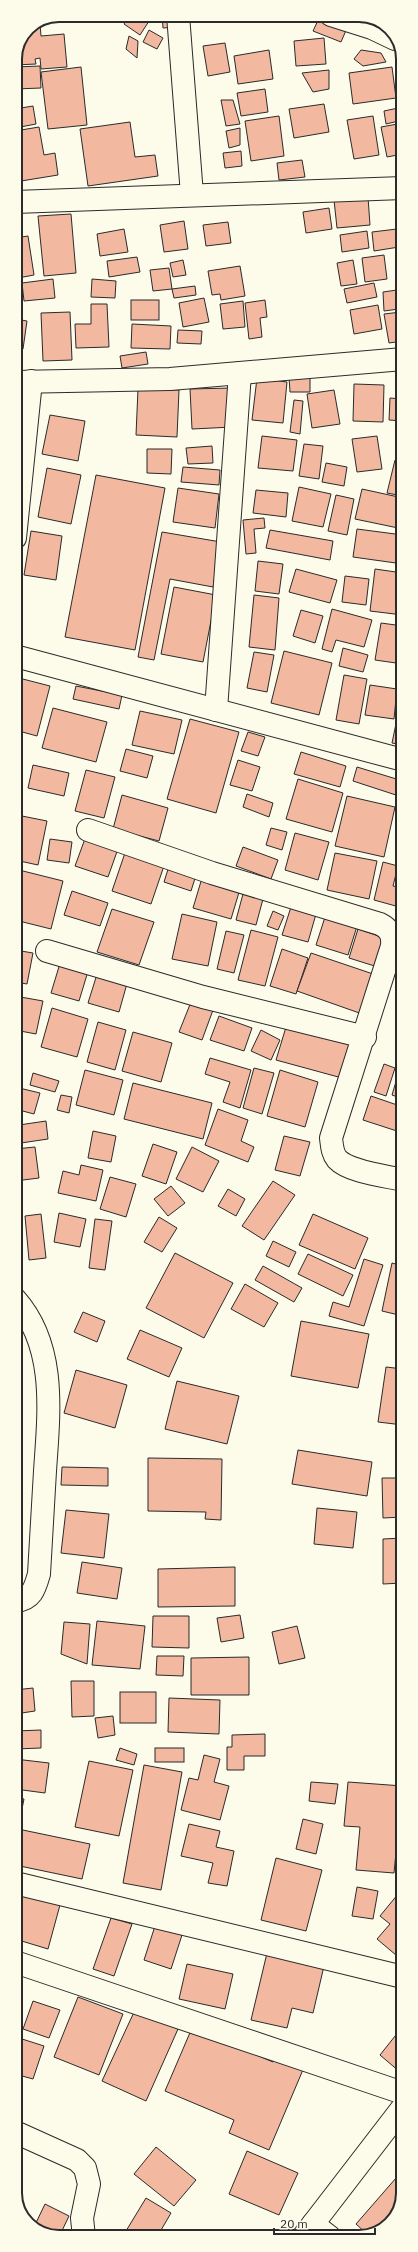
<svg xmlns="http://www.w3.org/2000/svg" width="418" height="2252" font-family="'IBM Plex Sans',sans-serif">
<rect width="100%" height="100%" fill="#fdfbea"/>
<g fill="#f2b8a0" stroke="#2b2b2b">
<path d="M130,15H153L140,35L124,24Z"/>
<path d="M162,15H175L176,27L163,28Z"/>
<path d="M320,16L347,28L341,42L313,31Z"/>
<path d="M40,23L41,36L64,34L67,67L41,69L40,58L35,59L36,64L15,65V59L28,28Z"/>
<path d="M149,30L163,38L157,49L143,42Z"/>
<path d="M129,36L138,41L137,58L126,49Z"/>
<path d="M324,38L326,64L296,66L294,41Z"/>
<path d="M225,43L230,72L208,76L203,46Z"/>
<path d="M269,50L273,79L238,84L234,56Z"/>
<path d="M361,50L381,53L386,62L363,66L354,59Z"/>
<path d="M40,66L41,88L15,89V67Z"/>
<path d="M81,67L87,125L48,129L41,72Z"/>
<path d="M392,67L396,98L353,104L349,73Z"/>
<path d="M329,70V89L313,92L302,73Z"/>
<path d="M265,89L268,112L241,116L237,93Z"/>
<path d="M221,100H233L240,124L226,126Z"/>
<path d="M324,104L329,132L294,138L289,109Z"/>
<path d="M33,106L36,124L15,128V109Z"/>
<path d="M403,107V120L386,124L384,111Z"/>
<path d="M279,116L284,156L251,161L245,121Z"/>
<path d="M373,116L379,155L354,159L347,120Z"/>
<path d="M130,122L135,157L155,155L158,176L88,186L80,129Z"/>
<path d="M403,123V154L387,157L381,127Z"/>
<path d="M39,127L44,155L55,153L58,175L15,182V131Z"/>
<path d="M240,128V145L229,148L226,131Z"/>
<path d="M241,151L242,166L225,168L223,153Z"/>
<path d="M302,160L305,177L279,180L277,163Z"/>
<path d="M368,197L370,225L337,228L334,200Z"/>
<path d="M403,202V218L398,219L396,203Z"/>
<path d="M329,208L332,229L306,233L303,212Z"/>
<path d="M71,214L76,273L44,276L38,216Z"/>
<path d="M184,221L188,249L164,252L160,225Z"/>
<path d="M228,222L231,243L206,246L203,225Z"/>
<path d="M124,229L128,252L100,256L97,234Z"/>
<path d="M397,229L399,247L374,251L372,232Z"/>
<path d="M367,231L369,248L342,252L340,235Z"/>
<path d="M28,236L34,275L18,278L15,238Z"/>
<path d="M384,255L387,279L365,282L362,258Z"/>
<path d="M137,257L140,272L109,277L107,261Z"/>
<path d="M183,260L186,275L173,277L170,263Z"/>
<path d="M353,260L357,284L341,286L337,263Z"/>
<path d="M240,266L245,296L221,300L220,294L212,295L208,271Z"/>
<path d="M169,268L172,289L153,291L150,270Z"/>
<path d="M53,279L55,298L24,301L22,283Z"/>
<path d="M92,279L116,281L115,298L91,297Z"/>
<path d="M374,283L377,297L347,303L344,289Z"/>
<path d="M195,286L196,295L174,298L172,289Z"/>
<path d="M397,290L399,309L384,311L383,292Z"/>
<path d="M204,298L209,322L183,327L179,303Z"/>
<rect x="131" y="300" width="28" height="20"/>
<path d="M265,300L267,317L260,318L262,337L249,339L245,303Z"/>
<path d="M243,301L245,327L223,329L220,304Z"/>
<path d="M91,304H107L109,347L76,348L75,324H91Z"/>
<path d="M378,305L382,329L354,334L350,310Z"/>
<path d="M70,312L72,360L43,361L41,313Z"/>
<path d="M401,312L403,341L389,343L384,314Z"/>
<path d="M15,319L27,321L23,349L15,347Z"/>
<path d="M132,324L171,326L170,349L131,348Z"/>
<path d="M178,330L202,331L201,344L177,343Z"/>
<path d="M146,352L148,364L122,368L120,356Z"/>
<path d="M289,377H310V392H290Z"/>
<path d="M257,378L287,382L283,423L252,420Z"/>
<path d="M354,384L384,385L383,422L353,421Z"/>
<path d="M232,388L233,427L192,429L190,389Z"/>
<path d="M138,389L179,390L177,437L136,435Z"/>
<path d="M334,390L340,424L312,428L307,394Z"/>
<path d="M390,398L403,399V421L389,420Z"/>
<path d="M294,400L303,401L300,434L290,432Z"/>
<path d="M50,415L85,421L78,461L42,454Z"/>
<path d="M262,436L297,440L293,471L258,468Z"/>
<path d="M377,436L382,469L357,472L352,439Z"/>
<path d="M304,444L323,446L319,479L299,476Z"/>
<path d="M212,446L213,463L188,464L186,448Z"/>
<path d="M147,449H172L171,474L147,473Z"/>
<path d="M395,460L403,461V496L387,493Z"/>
<path d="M326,463L347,467L344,486L322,482Z"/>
<path d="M183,467L220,470L219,485L181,482Z"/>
<path d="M47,468L81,475L71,524L38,517Z"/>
<path d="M96,475L165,488L135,650L65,637Z"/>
<path d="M299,487L331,494L323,527L292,521Z"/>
<path d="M178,488L219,494L215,528L173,522Z"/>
<path d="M362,489L403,498V529L355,519Z"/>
<path d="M256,490L288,493L286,517L253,513Z"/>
<path d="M336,495L354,499L347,535L328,531Z"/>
<path d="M264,518L265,528L254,529L256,553L246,554L243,520Z"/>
<path d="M357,529L403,535V564L353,557Z"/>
<path d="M270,530L333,541L330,560L266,548Z"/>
<path d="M31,531L62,536L56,580L24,575Z"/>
<path d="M162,532L221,542L213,587L170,579L154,660L138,657Z"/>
<path d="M258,561L283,564L279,594L255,591Z"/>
<path d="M296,569L337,580L330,603L289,592Z"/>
<path d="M375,569L403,573V615L370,611Z"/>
<path d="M345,576L369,579L366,605L342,602Z"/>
<path d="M174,587L216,595L203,662L161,654Z"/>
<path d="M254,595L279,598L275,650L249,647Z"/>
<path d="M332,609L372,620L364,647L336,640L332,652L322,649Z"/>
<path d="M301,610L323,616L315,643L293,636Z"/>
<path d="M381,623L403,626V664L375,660Z"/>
<path d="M343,648L368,655L363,672L339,666Z"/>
<path d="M284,651L332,663L319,715L271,703Z"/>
<path d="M254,652L274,655L267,692L247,688Z"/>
<path d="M344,675L367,679L359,724L336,720Z"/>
<path d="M15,677L50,686L37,736L15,730Z"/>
<path d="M370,685L397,689L394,719L365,715Z"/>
<path d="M76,686L122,695L119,709L73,699Z"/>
<path d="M53,708L107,722L96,762L42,748Z"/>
<path d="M140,711L182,720L174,754L132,745Z"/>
<path d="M398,714L403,715V745L392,743Z"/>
<path d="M190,719L239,732L216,813L167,799Z"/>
<path d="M248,732L265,737L258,756L241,751Z"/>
<path d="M126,749L153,756L147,778L120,771Z"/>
<path d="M301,752L346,766L340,787L294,774Z"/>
<path d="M238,760L260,767L252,791L230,785Z"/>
<path d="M33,765L69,773L64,796L28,788Z"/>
<path d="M357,767L403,781L399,796L353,781Z"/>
<path d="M86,770L115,777L104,818L75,811Z"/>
<path d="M298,779L343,793L332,832L286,819Z"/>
<path d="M247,794L273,803L269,817L243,807Z"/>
<path d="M122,795L168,808L159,841L113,829Z"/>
<path d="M347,796L395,807L384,857L335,846Z"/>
<path d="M22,816L47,821L38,865L15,860V848Z"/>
<path d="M403,821V842L396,839Z"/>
<path d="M271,828L287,832L282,850L266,845Z"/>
<path d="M295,833L329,842L318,880L285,870Z"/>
<path d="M86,836L119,846L108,877L75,866Z"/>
<path d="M50,839L72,842L69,863L47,860Z"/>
<path d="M127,847L166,860L151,904L112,891Z"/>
<path d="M243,847L278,860L271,879L236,866Z"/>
<path d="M335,853L377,861L369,899L327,890Z"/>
<path d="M383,862L398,866L393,886L403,888V908L374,900Z"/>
<path d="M170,863L197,872L191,891L164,882Z"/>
<path d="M15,869L63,881L51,929L15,920Z"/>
<path d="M202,878L240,889L231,919L193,908Z"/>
<path d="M72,891L108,903L100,926L64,915Z"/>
<path d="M243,894L263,899L256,925L236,920Z"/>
<path d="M291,907L316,914L308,942L282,935Z"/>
<path d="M112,909L154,922L139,965L97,952Z"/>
<path d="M273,911L284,916L278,930L267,926Z"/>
<path d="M182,914L217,922L208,966L172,959Z"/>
<path d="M326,914L358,923L348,955L316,945Z"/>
<path d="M358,929L390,940L381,968L349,958Z"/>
<path d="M251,930L278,937L265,986L238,980Z"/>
<path d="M226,931L244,935L234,973L217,969Z"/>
<path d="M282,949L308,958L296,994L270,986Z"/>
<path d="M15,950L33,953L27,984L15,982Z"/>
<path d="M311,953L379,976L365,1015L297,991Z"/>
<path d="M61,960L89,968L79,1001L51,993Z"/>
<path d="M98,971L128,980L119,1012L88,1003Z"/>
<path d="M15,996L43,1001L36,1034L15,1030Z"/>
<path d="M191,1002L213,1010L202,1040L179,1032Z"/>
<path d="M52,1008L88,1019L77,1057L41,1047Z"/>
<path d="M403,1008V1026L398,1025Z"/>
<path d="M219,1016L252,1028L244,1051L210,1040Z"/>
<path d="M98,1022L126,1030L115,1070L87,1062Z"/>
<path d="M286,1027L352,1045L342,1078L276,1060Z"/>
<path d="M261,1030L280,1040L271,1060L251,1051Z"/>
<path d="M133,1032L172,1043L161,1082L122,1071Z"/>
<path d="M210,1058L251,1070L240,1108L223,1102L230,1082L205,1074Z"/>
<path d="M403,1058V1099L392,1095Z"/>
<path d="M384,1064L395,1068L386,1096L374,1092Z"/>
<path d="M254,1068L274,1073L262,1114L243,1108Z"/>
<path d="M85,1070L123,1080L114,1115L76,1105Z"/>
<path d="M280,1070L318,1082L305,1127L267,1116Z"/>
<path d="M33,1073L59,1081L55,1092L30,1085Z"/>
<path d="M133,1083L212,1103L203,1139L124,1119Z"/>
<path d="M15,1087L40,1093L34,1114L15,1109Z"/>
<path d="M61,1095L72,1097L69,1113L57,1110Z"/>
<path d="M371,1096L403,1107V1133L363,1120Z"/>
<path d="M218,1109L248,1120L241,1141L254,1147L248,1162L205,1145Z"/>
<path d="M46,1121L48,1139L21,1143L19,1125Z"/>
<path d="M93,1131L116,1136L111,1162L88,1158Z"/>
<path d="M284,1136L310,1142L300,1176L275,1170Z"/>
<path d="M153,1144L177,1152L166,1184L142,1176Z"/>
<path d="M35,1147L39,1178L15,1181V1149Z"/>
<path d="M192,1147L219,1161L203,1192L176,1179Z"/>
<path d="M81,1165L103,1170L96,1201L58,1193L63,1171L79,1175Z"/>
<path d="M110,1177L136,1184L126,1217L100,1209Z"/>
<path d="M273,1181L295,1195L264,1240L242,1226Z"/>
<path d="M171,1186L185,1203L168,1216L154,1199Z"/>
<path d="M228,1189L245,1199L236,1216L218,1206Z"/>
<path d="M59,1213L86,1219L80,1247L54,1242Z"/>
<path d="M41,1214L46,1258L29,1260L25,1216Z"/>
<path d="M313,1214L368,1238L355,1269L299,1245Z"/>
<path d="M159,1217L177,1228L162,1252L144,1242Z"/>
<path d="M95,1219L112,1221L105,1270L89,1268Z"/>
<path d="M273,1241L296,1252L289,1267L266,1256Z"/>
<path d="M175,1253L233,1283L204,1338L146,1308Z"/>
<path d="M308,1254L353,1275L343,1296L298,1274Z"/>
<path d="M364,1259L383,1265L364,1326L329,1316L333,1302L349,1307Z"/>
<path d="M392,1263L403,1266V1316L382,1311Z"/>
<path d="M263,1266L302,1288L294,1302L255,1280Z"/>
<path d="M245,1284L278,1303L264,1327L231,1309Z"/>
<path d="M83,1312L105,1321L97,1342L74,1332Z"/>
<path d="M301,1321L369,1334L358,1388L291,1376Z"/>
<path d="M140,1330L182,1348L169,1377L127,1359Z"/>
<path d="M386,1367L403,1369V1425L378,1422Z"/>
<path d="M76,1370L127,1385L115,1428L64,1413Z"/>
<path d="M177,1381L239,1396L227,1444L165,1429Z"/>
<path d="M15,1436H18L17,1459L15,1458Z"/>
<rect x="396" y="1438" width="7" height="24"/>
<path d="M298,1450L372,1462L367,1496L292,1484Z"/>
<path d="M148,1458L222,1459L221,1520L205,1519L206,1512L148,1511Z"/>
<path d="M62,1467L108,1468V1486L61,1485Z"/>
<path d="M382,1478H403V1517L383,1518Z"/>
<path d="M317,1508L357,1512L353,1548L314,1544Z"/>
<path d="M66,1510L109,1514L104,1558L61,1553Z"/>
<path d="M403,1538V1583L383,1584V1539Z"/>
<path d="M82,1562L122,1568L117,1599L77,1593Z"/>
<path d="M235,1567V1606L158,1607V1569Z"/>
<path d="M240,1615L244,1638L221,1642L217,1618Z"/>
<path d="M153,1616H189V1648L152,1647Z"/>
<path d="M97,1621L145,1626L140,1669L92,1665Z"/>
<path d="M64,1622L90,1624L87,1664L61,1654Z"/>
<path d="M297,1626L305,1658L279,1664L272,1632Z"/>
<path d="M157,1656H184L183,1676L156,1675Z"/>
<path d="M249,1657V1695H191V1658Z"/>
<path d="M71,1681H94V1716L72,1717Z"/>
<path d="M33,1688L35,1711L15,1714V1690Z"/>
<rect x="120" y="1692" width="36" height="31"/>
<path d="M169,1698L220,1700L219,1734L168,1732Z"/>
<path d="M113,1716L115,1735L98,1738L95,1718Z"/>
<path d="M41,1730V1748L15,1749V1731Z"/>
<path d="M265,1734V1756H244V1770H227V1747H232V1735Z"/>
<path d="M120,1748L137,1754L134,1765L116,1760Z"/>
<rect x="155" y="1748" width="29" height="14"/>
<path d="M403,1750V1769H396V1751Z"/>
<path d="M204,1755L220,1759L214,1782L229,1786L220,1820L181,1810L189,1778L198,1780Z"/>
<path d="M15,1759L49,1763L45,1793L15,1789Z"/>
<path d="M89,1761L133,1770L119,1836L75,1827Z"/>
<path d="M144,1765L182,1772L161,1890L123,1883Z"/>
<path d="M311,1782L338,1784L335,1804L309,1801Z"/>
<path d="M348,1782L403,1786V1821H399L394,1873L356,1870L360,1827L344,1826Z"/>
<path d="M15,1797L24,1799L18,1829L90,1844L82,1879L15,1865Z"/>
<path d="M303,1819L323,1824L316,1854L296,1849Z"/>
<path d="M189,1824L220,1831L216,1847L234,1851L227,1886L208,1883L213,1863L181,1856Z"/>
<path d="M276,1858L322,1870L306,1931L261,1920Z"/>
<path d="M357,1887L378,1891L373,1919L352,1916Z"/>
<path d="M403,1888V1961L377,1939L390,1924L380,1916Z"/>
<path d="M20,1893L60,1905L48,1949L15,1939V1909Z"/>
<path d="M111,1918L132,1924L114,1976L93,1969Z"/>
<path d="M155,1926L182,1935L171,1969L144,1960Z"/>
<path d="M267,1953L324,1966L313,2013L292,2008L287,2028L251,2020Z"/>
<path d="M187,1964L233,1974L225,2009L179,1999Z"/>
<path d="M78,1997L123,2014L99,2075L54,2057Z"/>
<path d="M33,2001L60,2010L49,2038L23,2029Z"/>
<path d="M135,2010L178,2029L146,2101L102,2081Z"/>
<path d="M403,2026V2069L400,2072L380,2055Z"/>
<path d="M192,2028L273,2062L276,2053L305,2065L269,2150L229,2133L234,2120L165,2091Z"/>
<path d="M19,2038L44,2046L33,2079L15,2074V2048Z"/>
<path d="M156,2147L196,2180L174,2206L134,2174Z"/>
<path d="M247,2151L298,2173L279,2215L229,2194Z"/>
<path d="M403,2170V2193L392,2222L368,2235L356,2224Z"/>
<path d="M146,2198L171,2213L157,2237H134L126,2231Z"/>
<path d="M45,2204L69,2216L59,2237H54L34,2227Z"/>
</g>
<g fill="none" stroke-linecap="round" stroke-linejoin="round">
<g stroke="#2b2b2b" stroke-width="24">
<g id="minor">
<path d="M178,15L192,195"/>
<path d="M331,15L372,28L395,39"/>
<path d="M15,202L403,188"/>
<path d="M15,382L170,379L403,359"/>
<path d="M15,538L31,381"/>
<path d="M15,656L403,760"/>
<path d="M216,710L240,373"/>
<path d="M88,830L212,873L380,924C390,929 393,935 392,946L331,1138C332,1145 332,1153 337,1159C349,1172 386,1176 403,1180"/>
<path d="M47,951L203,997L365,1037"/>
<path d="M15,1299C57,1346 49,1412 45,1471C43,1505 41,1539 39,1574C35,1588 32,1600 15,1601"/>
<path d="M15,1883L403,1977"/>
<path d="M15,1962L403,2093"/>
<path d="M15,2132L77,2160L85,2168L89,2184L82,2218L84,2237"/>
<path d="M313,2224L330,2237"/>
<path d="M303,2237L403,2107"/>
</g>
</g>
<use href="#minor" stroke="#fdfbea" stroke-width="22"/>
</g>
<path d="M0 0H418V2252H0ZM59 22H359A37 37 0 0 1 396 59V2193A37 37 0 0 1 359 2230H59A37 37 0 0 1 22 2193V59A37 37 0 0 1 59 22Z" fill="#fdfbea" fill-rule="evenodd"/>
<path fill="none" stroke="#2b2b2b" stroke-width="2" d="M59 22H359A37 37 0 0 1 396 59V2193A37 37 0 0 1 359 2230H59A37 37 0 0 1 22 2193V59A37 37 0 0 1 59 22Z"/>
<path d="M274 2228v6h101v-6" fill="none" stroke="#2b2b2b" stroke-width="2"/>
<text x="280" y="2228" font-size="12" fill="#2b2b2b" stroke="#fdfbea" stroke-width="3" paint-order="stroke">20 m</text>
</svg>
